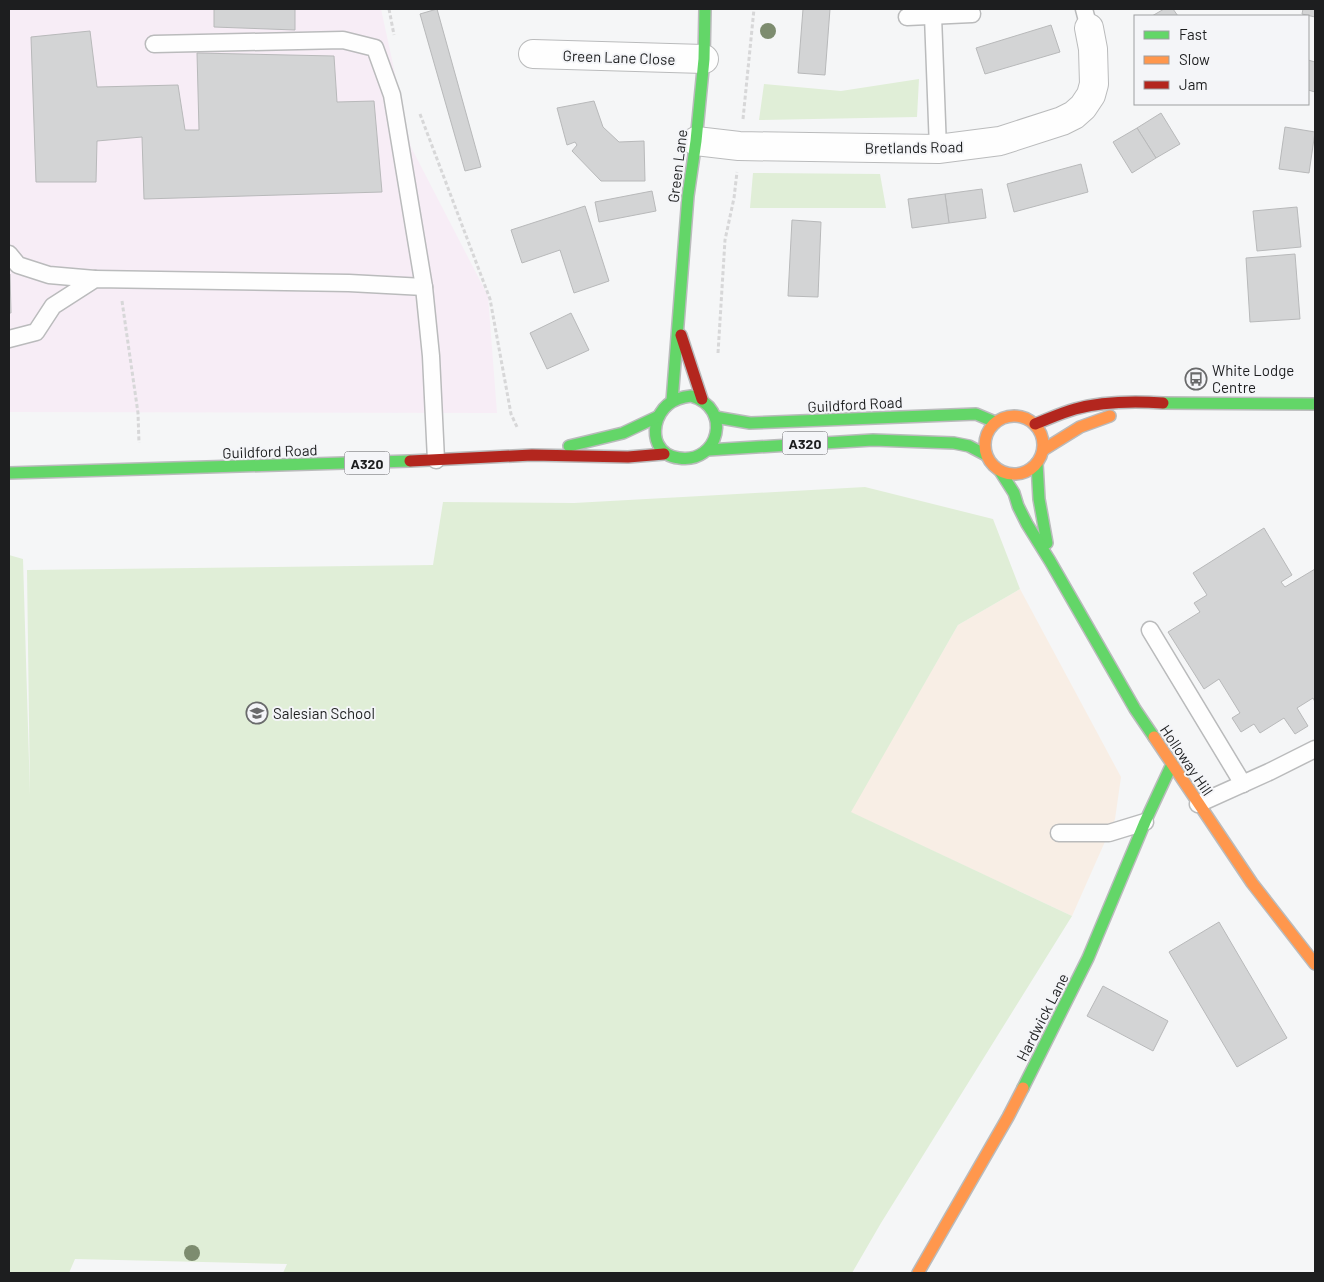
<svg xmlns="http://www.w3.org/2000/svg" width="1324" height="1282" font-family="Barlow,sans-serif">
<rect width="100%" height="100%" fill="#f5f6f7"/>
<path fill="#f8eee5" d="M1020,589L1121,777L1115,819L1072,916L850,812L958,625Z"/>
<path fill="#f7edf6" d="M9,9H381L411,147L488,296L497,413L9,412Z"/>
<g fill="#e0eed7">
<path d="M919,79L917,117L759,120L764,84L841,91Z"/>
<path d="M753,173L880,174L886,208H750Z"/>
<path d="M865,487L993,519L1020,589L958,625L851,812L1072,916L881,1223L852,1273H283L287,1264L75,1259L69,1273H9V555L23,559L30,795L27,570L433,565L443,502L574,503Z"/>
</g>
<g fill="#d3d4d5" stroke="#b8b9ba">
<path d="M214,9H295V30L214,27Z"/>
<path d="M437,9L481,167L465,171L420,14Z"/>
<path d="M803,9H830L825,75L798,73Z"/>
<path d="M1164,9H1173L1178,16H1152Z"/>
<path d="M1303,9H1315V17L1302,14Z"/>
<path d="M1051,25L1060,52L985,74L976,48Z"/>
<path d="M90,31L97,87L178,85L185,130H199L197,53L334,56L337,102L374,101L382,192L144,199L142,137L97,141L96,182H36L31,37Z"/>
<path d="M1308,60L1315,62V92L1308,90Z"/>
<path d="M594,101L603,127L619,142L644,141L645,181H601L572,151L577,145L575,142L567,145L557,108Z"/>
<path d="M1161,113L1180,144L1156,158L1137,128Z"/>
<path d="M1285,127L1315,132L1309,173L1279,169Z"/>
<path d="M1137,128L1156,158L1132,173L1113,142Z"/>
<path d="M1081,164L1088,192L1014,212L1007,184Z"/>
<path d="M982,189L986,218L949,223L945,194Z"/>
<path d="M652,191L656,211L599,222L595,202Z"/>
<path d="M945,194L949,223L912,228L908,199Z"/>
<path d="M585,206L609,281L574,293L560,250L522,263L511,230Z"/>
<path d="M1297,207L1301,247L1257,251L1253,211Z"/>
<path d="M792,220L821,222L818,297L788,296Z"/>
<path d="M1295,254L1300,319L1250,322L1246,258Z"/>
<path d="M9,274H10L11,313H9Z"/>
<path d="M571,313L589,350L547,369L530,333Z"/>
<path d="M1264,528L1292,575L1281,582L1285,587L1315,569V702L1313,698L1297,708L1308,726L1295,734L1284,718L1260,733L1254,724L1241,732L1232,718L1240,713L1219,679L1204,689L1168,632L1200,612L1194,603L1207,595L1193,573Z"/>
<path d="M1219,922L1287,1038L1237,1067L1169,952Z"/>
<path d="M1103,986L1168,1021L1153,1051L1087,1016Z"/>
</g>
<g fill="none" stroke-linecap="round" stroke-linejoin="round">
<g stroke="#babbbc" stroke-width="19">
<g id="lane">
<path d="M1084,9L1089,28"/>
<path d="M933,16L938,149"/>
<path d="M907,17L972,14"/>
<path d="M154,44L343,40L375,48L392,95L424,287L431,356L436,460"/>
<path d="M9,254L18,265L49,275L95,279"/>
<path d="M9,339L36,332L53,306L95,279L349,283L424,287"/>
<path d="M1150,630L1243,784"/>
<path d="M1198,804L1269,772L1315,749"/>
<path d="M1059,833H1109L1145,822"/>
</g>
</g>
<g stroke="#babbbc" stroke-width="30">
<g id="street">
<path d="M533,54L704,59"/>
<path d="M696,141L739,146L938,149L1000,141L1062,121L1074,115L1083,107L1091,95L1094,84L1093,49L1089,28"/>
</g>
</g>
<g stroke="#babbbc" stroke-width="14">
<g id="fast">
<path d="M691,396C733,408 719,464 679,458C669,457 662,452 658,444C655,438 655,431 656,425C660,407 672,398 691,396Z"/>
<path d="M672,401L688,196L696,141L704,59L705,9"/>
<path d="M1163,403L1315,404"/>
<path d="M715,417L750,423L976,414L995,422"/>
<path d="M569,446L623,433L657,417"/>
<path d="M708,450L873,440L954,443L969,446L986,455"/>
<path d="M1037,463L1039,499L1047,543"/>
<path d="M1000,471L1014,493L1018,506L1027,524L1050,561L1135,709L1154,737"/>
<path d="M9,473L410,461"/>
<path d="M1023,1088L1088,958L1145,822L1172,764"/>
</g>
</g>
<g stroke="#babbbc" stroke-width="14">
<g id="slow">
<circle cx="1014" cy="445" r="29"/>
<path d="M1043,450L1080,427L1110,416"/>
<path d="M1154,737L1252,883L1315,964"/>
<path d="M918,1273L1008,1117L1023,1088"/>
</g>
</g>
<g stroke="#babbbc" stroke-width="14">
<g id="jam">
<path d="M681,335L702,399"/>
<path d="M1035,424C1048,419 1061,413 1075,409C1104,401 1133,401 1163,403"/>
<path d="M410,461L532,455L628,457L664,454"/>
</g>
</g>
<g stroke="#d7d7d8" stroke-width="3" stroke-dasharray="4 2.5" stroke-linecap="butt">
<path d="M389,9L394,35"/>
<path d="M420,114L490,299L511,414L517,427"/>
<path d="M743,119L754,9"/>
<path d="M122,301L138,413L139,443"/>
<path d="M718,353L725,240L734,198L737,172"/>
</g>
<use href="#lane" stroke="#fefefe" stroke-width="16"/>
<use href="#street" stroke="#fefefe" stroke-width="28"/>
<use href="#fast" stroke="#63d668" stroke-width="11"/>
<use href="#slow" stroke="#ff974d" stroke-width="11"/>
<use href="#jam" stroke="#b3261e" stroke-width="11"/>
</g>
<g fill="#7d8c6f">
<circle cx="768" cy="31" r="8"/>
<circle cx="192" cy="1253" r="8"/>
</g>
<defs>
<g id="bus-ring" transform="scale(1.125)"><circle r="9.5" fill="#f4f5f8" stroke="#696a6b" stroke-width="1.5"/><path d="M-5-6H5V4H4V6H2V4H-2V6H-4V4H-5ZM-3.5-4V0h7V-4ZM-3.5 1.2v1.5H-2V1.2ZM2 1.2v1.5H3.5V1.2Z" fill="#696a6b"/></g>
<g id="school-ring" transform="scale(1.125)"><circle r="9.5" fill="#f4f5f8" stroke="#696a6b" stroke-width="1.5"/><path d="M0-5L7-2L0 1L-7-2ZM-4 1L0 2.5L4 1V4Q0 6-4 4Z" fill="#696a6b"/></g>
</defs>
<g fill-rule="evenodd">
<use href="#bus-ring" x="1196" y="379"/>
<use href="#school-ring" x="257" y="713"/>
</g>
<g text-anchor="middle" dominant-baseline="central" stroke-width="4" stroke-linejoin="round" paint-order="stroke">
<g fill="#f4f5f8" stroke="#5e5e60" stroke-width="1">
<rect x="782.5" y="431.5" width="45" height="23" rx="4"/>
<rect x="344.5" y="451.5" width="45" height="23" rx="4"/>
</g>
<g font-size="14" font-weight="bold" fill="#1d1e1f">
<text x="805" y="443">A320</text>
<text x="367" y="463">A320</text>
</g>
<g font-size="15" fill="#1d1e1f" stroke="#f4f5f8">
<text transform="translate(619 57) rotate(2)">Green Lane Close</text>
<text transform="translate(914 147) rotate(-1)">Bretlands Road</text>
<text transform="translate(677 166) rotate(-83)">Green Lane</text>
<text transform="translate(855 404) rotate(-3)">Guildford Road</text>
<text transform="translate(270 451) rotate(-2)">Guildford Road</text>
<text transform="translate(1187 760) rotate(56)">Holloway Hill</text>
<text transform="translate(1042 1017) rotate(-63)">Hardwick Lane</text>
</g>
<g font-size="15" fill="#1d1e1f" stroke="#f4f5f8" text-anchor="start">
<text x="1212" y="370">White Lodge<tspan x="1212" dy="17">Centre</tspan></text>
<text x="273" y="713">Salesian School</text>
</g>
</g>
<rect width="1324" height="1282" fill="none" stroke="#1d1e1f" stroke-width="20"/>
<rect x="1134" y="15" width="175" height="90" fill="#f4f5f8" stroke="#9e9fa1"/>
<rect x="1144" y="31" width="25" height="8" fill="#63d668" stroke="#9e9fa1"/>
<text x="1179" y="40" font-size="15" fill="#1d1e1f">Fast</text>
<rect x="1144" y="56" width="25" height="8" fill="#ff974d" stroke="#9e9fa1"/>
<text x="1179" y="65" font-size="15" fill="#1d1e1f">Slow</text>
<rect x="1144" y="81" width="25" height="8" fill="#b3261e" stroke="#9e9fa1"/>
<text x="1179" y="90" font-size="15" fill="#1d1e1f">Jam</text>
</svg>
